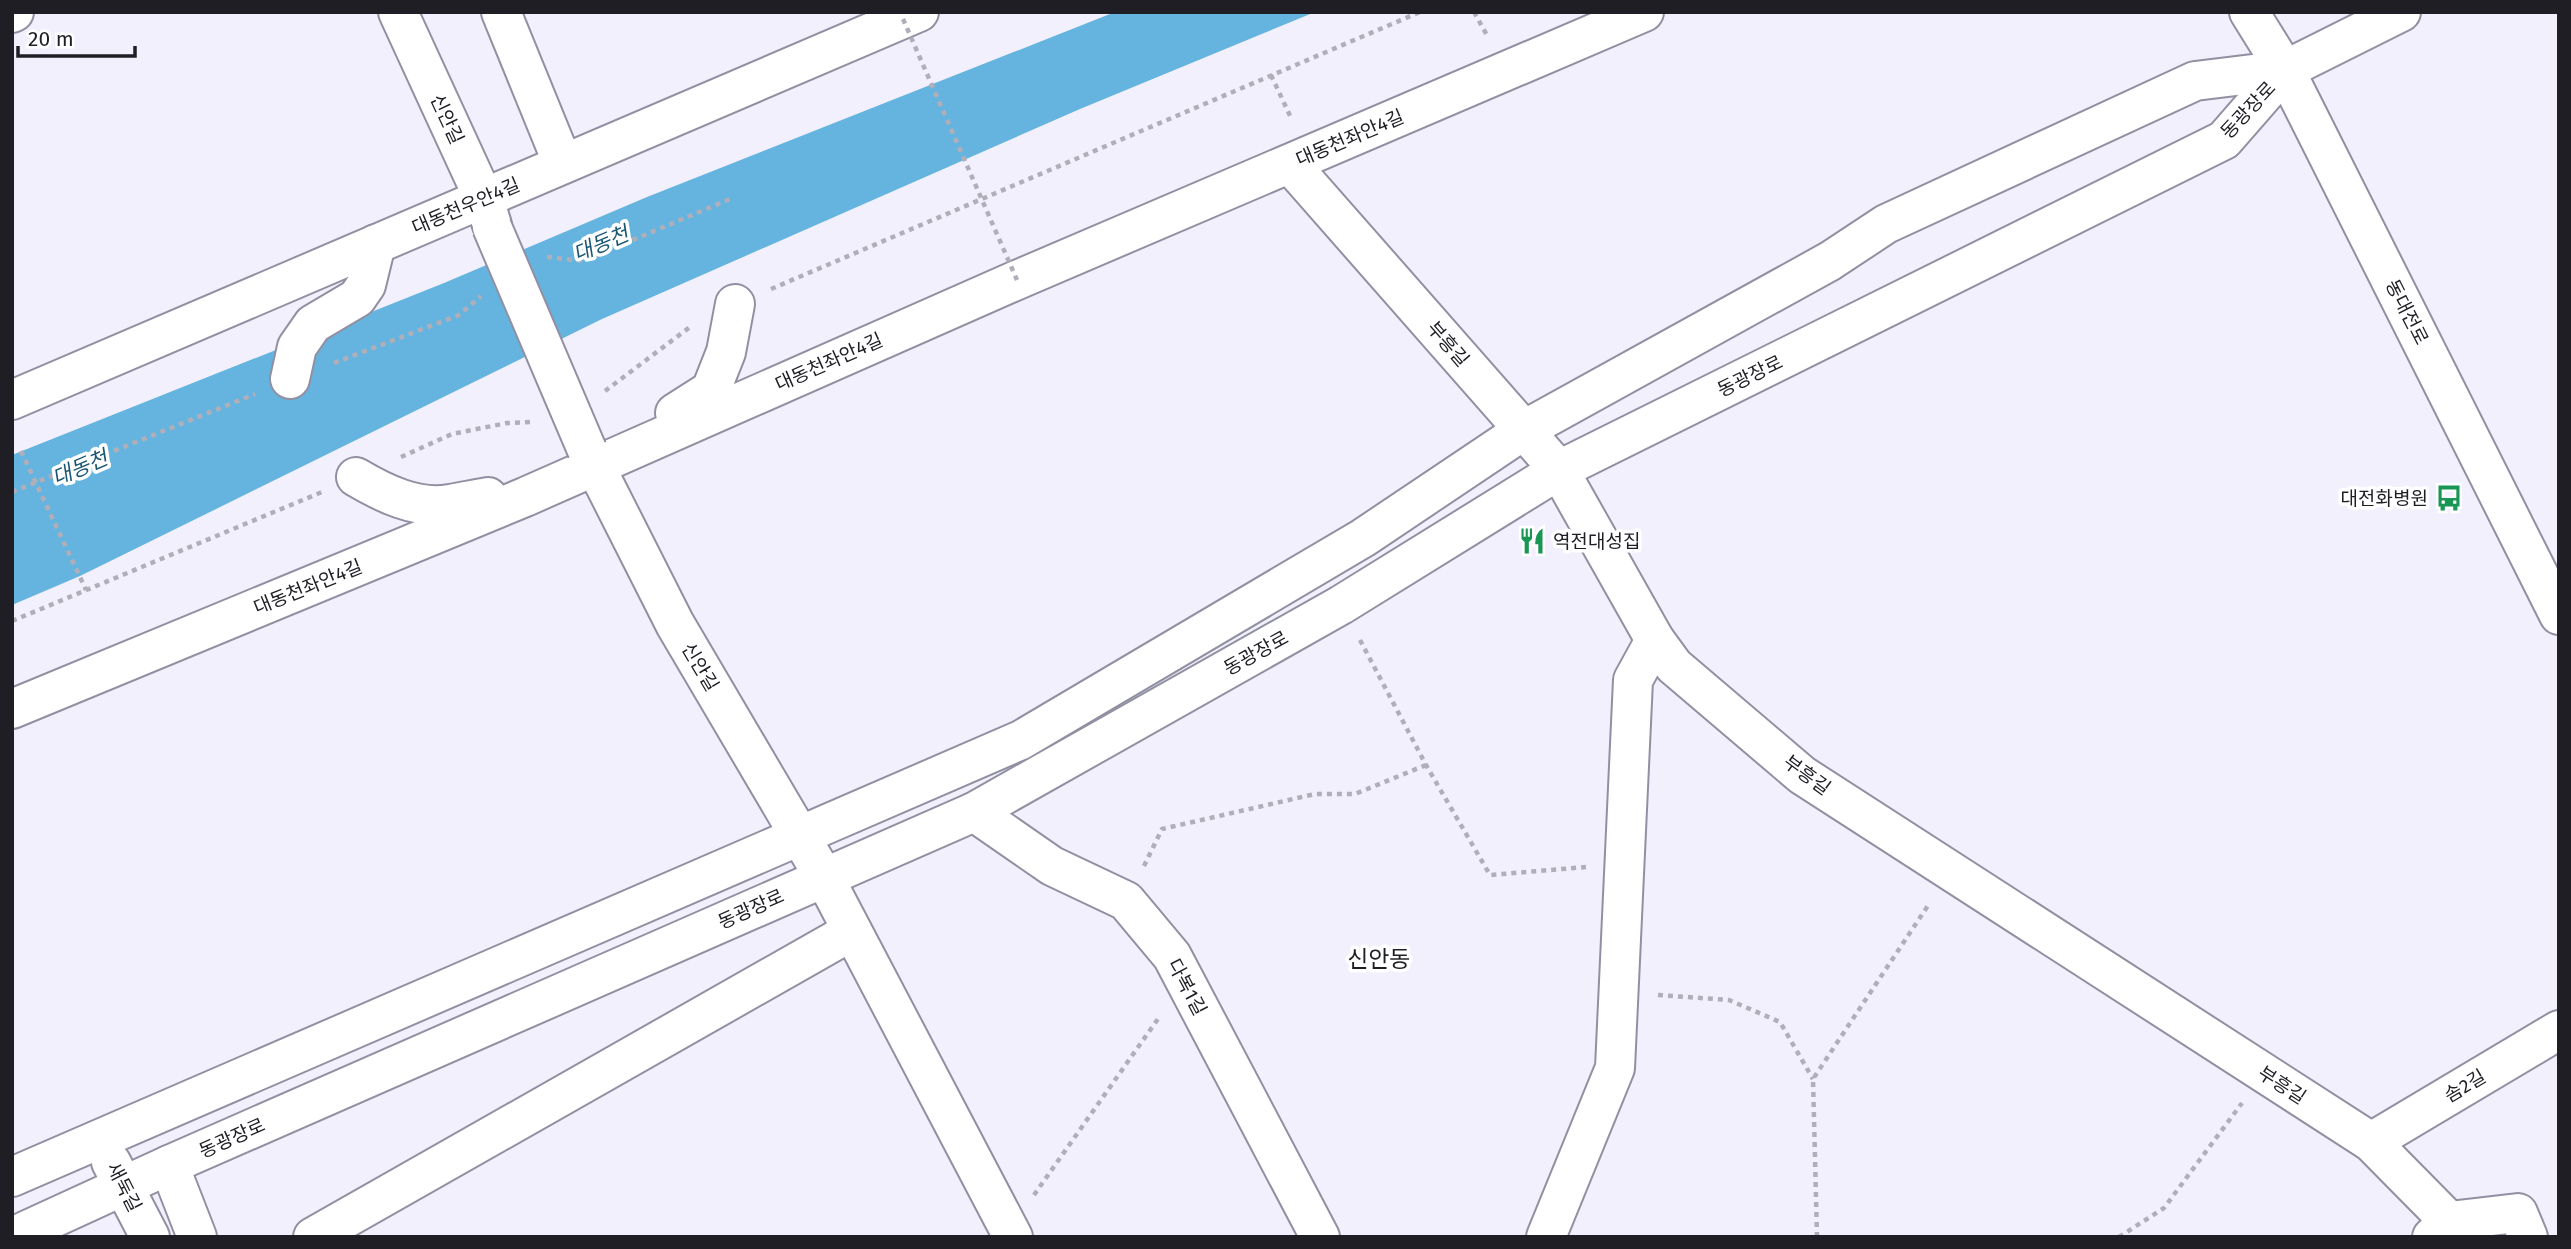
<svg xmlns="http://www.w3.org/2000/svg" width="2571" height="1249" font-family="'Fira Sans','Noto Sans KR',sans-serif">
<rect width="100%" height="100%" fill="#f1f0fc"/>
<path fill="#65b4df" d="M1115,12H1315L1080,109L602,319L80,576L12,605V455L444,283L647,197Z"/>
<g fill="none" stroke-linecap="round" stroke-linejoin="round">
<g stroke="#9190a2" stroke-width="42">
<g id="minor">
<path d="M398,12L484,199L492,225"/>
<path d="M501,12L563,164"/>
<path d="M1290,164L1559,470L1655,640L1674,666L1802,775L2371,1142L2449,1221L2432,1237"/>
<path d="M290,379L297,347L313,324L357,298L366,285L376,244"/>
<path d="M12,400L919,12"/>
<path d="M675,413L711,390L726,352L735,304"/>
<path d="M587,450L675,624L824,877L1013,1237"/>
<path d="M356,477C383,493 417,510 450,504C463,502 475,499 488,497"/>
<path d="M12,709L525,497L1017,280L1644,12"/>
<path d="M974,812L1052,866L1126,901L1172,956L1320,1237"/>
<path d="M2371,1142L2559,1030"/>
<path d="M111,1162L150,1237"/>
<path d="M169,1165L197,1237"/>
<path d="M12,1177L1021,740L1363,538L1524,430L1830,261L1886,224L2195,81L2285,70L2401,12"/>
<path d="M2449,1221L2518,1213L2528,1237"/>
<path d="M12,1237L169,1165L974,812L1341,605L1559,470L2224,140L2285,70"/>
<path d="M313,1237L852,931"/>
<path d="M1546,1237L1615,1068L1633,680L1655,640"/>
</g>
</g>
<g stroke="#9190a2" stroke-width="42">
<g id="major">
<path d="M2249,12L2285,70L2559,615"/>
<path d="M12,13L14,12"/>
</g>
</g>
<g stroke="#b0afb9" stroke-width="4.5" stroke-dasharray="5 5" stroke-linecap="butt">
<path d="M1474,12L1488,37"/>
<path d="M1271,75L1292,120"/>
<path d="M547,257L583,261L730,199"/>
<path d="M771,289L1420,12"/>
<path d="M334,363L459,315L481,296"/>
<path d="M605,391L690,327"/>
<path d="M21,451L86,590"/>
<path d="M401,457L452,434L507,423L533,422"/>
<path d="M12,492L255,394"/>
<path d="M12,621L322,492"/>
<path d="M1360,640L1426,765L1490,875L1586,867"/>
<path d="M1144,866L1162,829L1315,794H1355L1426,765"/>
<path d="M1658,995L1729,1000L1780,1022L1813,1079"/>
<path d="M1034,1195L1160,1016"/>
<path d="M1817,1237L1813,1079L1929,904"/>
<path d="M2119,1237L2164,1208L2242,1103"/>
</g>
<use href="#minor" stroke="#fff" stroke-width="38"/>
<use href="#major" stroke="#fff" stroke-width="38"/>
<g stroke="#9190a2" stroke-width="42" stroke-linecap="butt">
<path id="minor-bridge" d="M492,227L587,450"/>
</g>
<path stroke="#b0afb9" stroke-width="4.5" stroke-dasharray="5 5" stroke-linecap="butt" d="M903,19L1017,280"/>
<use href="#minor-bridge" stroke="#fff" stroke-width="38"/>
</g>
<defs>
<g id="bus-bare" transform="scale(2.1)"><path d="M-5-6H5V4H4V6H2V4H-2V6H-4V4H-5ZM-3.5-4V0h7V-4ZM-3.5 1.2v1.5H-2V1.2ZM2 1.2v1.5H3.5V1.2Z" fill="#199653" stroke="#fff" stroke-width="2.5" paint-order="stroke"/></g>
<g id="restaurant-bare" transform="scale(2.1)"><path d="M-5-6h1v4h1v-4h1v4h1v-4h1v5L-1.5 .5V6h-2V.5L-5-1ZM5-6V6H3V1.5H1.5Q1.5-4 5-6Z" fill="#199653" stroke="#fff" stroke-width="2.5" paint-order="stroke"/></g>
</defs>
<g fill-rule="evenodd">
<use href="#bus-bare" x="2449" y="498"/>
<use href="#restaurant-bare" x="1532" y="541"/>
</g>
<g text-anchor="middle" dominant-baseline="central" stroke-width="7" stroke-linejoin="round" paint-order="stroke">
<g font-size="19" fill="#1f1e25" stroke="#fff">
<text transform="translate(2248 110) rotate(-47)">동광장로</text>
<text transform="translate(447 119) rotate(65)">신안길</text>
<text transform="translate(1350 138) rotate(-23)">대동천좌안4길</text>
<text transform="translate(466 206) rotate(-23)">대동천우안4길</text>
<text transform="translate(2407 312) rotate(63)">동대전로</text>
<text transform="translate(1448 344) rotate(49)">부흥길</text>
<text transform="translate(829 362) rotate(-24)">대동천좌안4길</text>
<text transform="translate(1750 376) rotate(-26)">동광장로</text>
<text transform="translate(308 587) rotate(-22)">대동천좌안4길</text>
<text transform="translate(1256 653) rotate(-29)">동광장로</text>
<text transform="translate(700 667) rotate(59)">신안길</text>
<text transform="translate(1807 775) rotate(36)">부흥길</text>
<text transform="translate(751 909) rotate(-24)">동광장로</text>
<text transform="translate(1187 987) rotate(62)">다복1길</text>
<text transform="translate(2282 1085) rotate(33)">부흥길</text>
<text transform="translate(2465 1086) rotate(-31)">솜2길</text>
<text transform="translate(232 1138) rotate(-24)">동광장로</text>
<text transform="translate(124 1187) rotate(63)">새둑길</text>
</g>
<g font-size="19" fill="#1f1e25" stroke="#fff" text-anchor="end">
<text x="2428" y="498">대전화병원</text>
<text x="1553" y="541" text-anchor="start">역전대성집</text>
</g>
<g font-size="21" font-style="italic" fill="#195774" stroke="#fff">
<text transform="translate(601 244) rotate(-23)">대동천</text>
<text transform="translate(80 468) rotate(-23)">대동천</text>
</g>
<g font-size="23" fill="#1f1e25" stroke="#fff">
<text x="1379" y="959">신안동</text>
</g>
</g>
<rect width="2571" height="1249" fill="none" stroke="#1f1e25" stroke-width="28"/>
<path d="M18 46v10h117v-10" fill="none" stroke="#1f1e25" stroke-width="3.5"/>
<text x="28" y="46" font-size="21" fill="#1f1e25" stroke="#ffffff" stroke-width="5" paint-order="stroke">20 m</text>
</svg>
